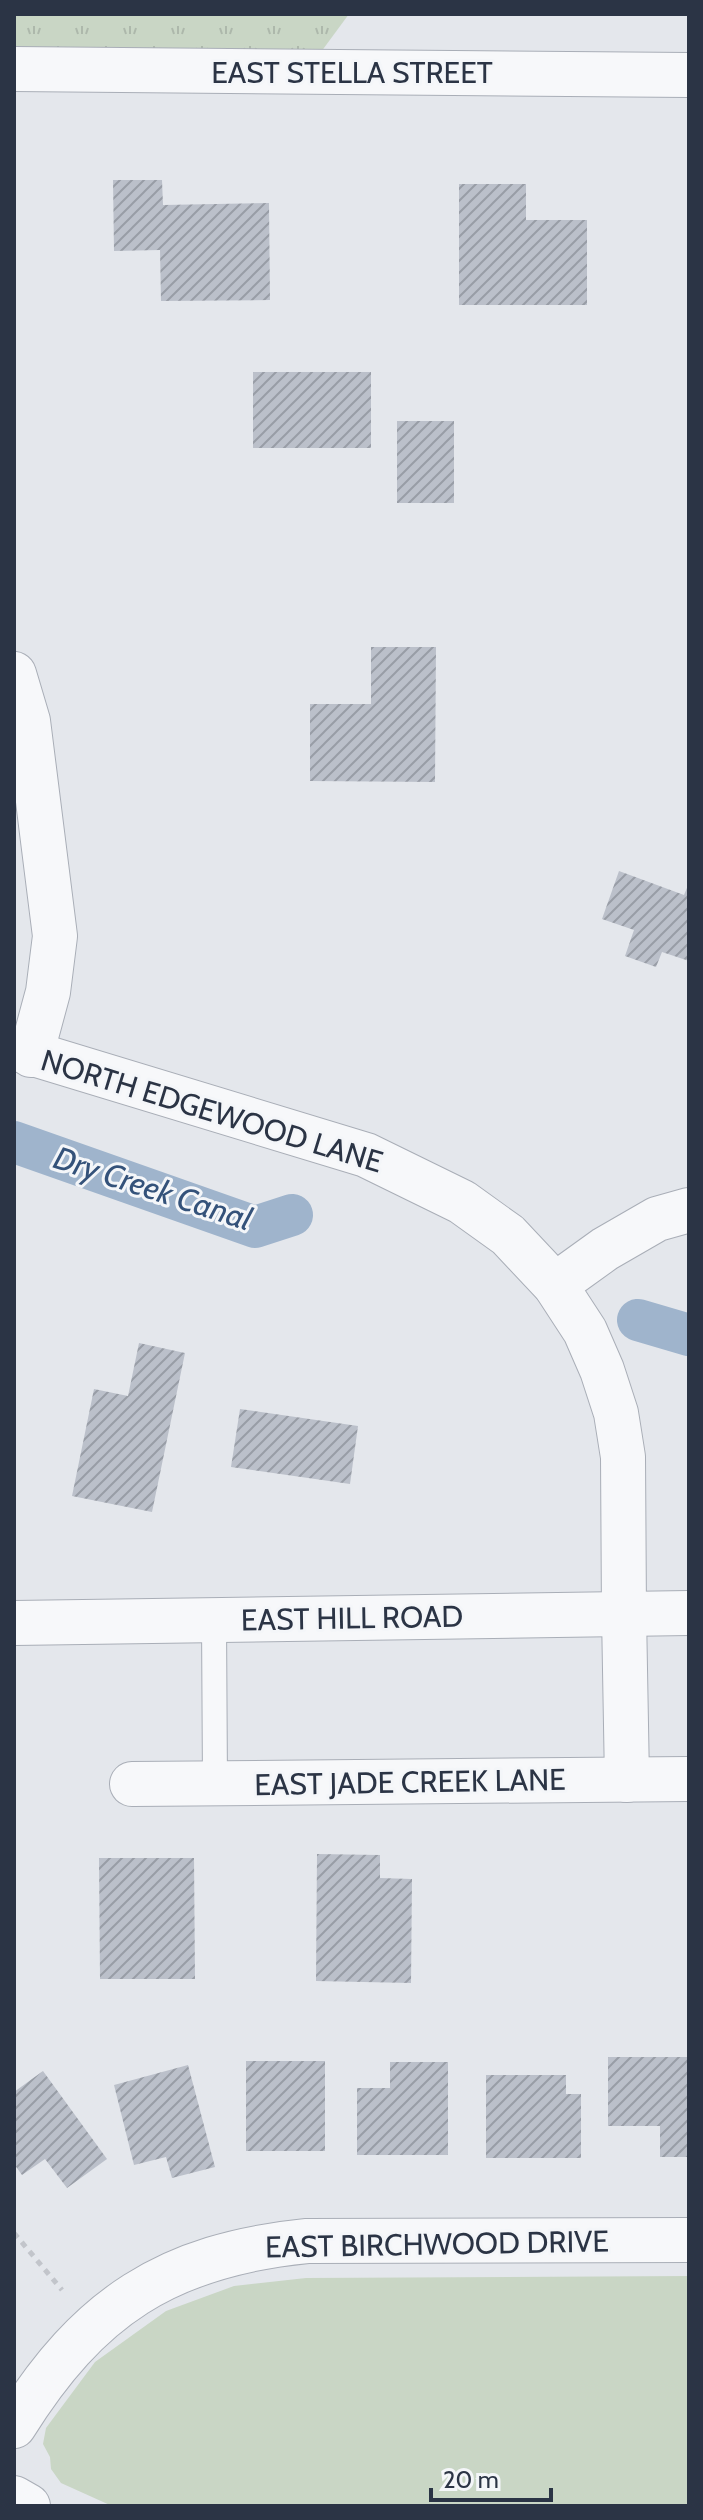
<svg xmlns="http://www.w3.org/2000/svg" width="703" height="2520" font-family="Cabin,sans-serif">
<defs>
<pattern id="grass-tufts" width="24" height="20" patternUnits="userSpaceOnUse" patternTransform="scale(2)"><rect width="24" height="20" fill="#c9d6c5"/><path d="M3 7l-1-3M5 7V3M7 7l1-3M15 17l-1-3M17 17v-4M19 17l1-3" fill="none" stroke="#adb8ab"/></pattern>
<pattern id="building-hatch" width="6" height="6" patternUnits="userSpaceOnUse" patternTransform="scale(2)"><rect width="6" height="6" fill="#bbc0ca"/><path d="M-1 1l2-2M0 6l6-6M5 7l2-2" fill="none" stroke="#989da6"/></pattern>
</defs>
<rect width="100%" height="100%" fill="#e4e7ec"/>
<path fill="url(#grass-tufts)" d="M14,14H349L321,52L14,51Z"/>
<path fill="#c9d6c5" d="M689,2276V2506H112L61,2483L51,2469L50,2457L43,2444L46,2428L95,2362L166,2311L234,2286L306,2278Z"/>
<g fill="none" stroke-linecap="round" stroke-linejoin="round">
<g stroke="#9fb4cc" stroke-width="42">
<path d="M14,1142L255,1227L292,1215"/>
<path d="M638,1320L689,1335"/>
</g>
</g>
<g fill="url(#building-hatch)">
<path d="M113,180H162L163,205L269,203L270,300L161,301L160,250L114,251Z"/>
<path d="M459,184H526V220H587V305H459Z"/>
<rect x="253" y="372" width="118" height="76"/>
<rect x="397" y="421" width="57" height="82"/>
<path d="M371,647H436L435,782L310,781V704H371Z"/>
<path d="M619,871L684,895L689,883V961L662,952L656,967L625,956L634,930L602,919Z"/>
<path d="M139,1343L185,1353L152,1512L72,1496L94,1389L128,1396Z"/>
<path d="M240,1409L358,1426L350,1484L231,1467Z"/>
<path d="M317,1854L380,1855V1878L412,1879L411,1983L316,1981Z"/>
<path d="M99,1858H194L195,1979H100Z"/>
<path d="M608,2057H689V2157H660V2126H608Z"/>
<rect x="246" y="2061" width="79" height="90"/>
<path d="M390,2062H448V2155H357V2088H390Z"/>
<path d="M188,2065L215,2167L172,2178L166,2157L134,2165L114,2085Z"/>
<path d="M43,2071L107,2159L67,2188L45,2159L22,2175L14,2164V2092Z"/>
<path d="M486,2075H566V2094H581V2158H486Z"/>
</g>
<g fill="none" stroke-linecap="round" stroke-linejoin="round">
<g stroke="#a9aeb7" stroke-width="26">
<path id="service" d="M214,1620L215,1784"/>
</g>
<g stroke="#a9aeb7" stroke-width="46">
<g id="minor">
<path d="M14,69L689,75"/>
<path d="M14,674L28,721L55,936L48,992L31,1055"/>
<path d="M555,1285L605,1249L657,1219L689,1210"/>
<path d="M624,1614L627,1780"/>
<path d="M132,1784L689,1779"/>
<path d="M14,2426C88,2307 167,2255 307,2241L689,2240"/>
<path d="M14,2498L28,2506"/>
</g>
</g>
<g stroke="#a9aeb7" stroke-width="46">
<g id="tertiary">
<path d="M14,1048L366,1155L462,1202L508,1235L555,1285L585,1331L602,1370L616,1413L623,1457L624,1614"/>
<path d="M14,1623L689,1613"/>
</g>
</g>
<path stroke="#c2c5cb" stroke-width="5" stroke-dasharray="6 6" stroke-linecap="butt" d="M14,2233L62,2290"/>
<use href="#service" stroke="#f7f8fa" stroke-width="24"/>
<use href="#minor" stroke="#f7f8fa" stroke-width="44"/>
<use href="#tertiary" stroke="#f7f8fa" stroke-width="44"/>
</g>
<g text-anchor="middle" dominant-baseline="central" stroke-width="6" stroke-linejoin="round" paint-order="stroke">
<g font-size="30" fill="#2b3445" stroke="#f4f6f9">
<text x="352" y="72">EAST STELLA STREET</text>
<text transform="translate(212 1111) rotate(17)">NORTH EDGEWOOD LANE</text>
<text transform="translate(352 1618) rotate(-1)">EAST HILL ROAD</text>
<text transform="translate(410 1782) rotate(-1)">EAST JADE CREEK LANE</text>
<text transform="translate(437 2244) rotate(-1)">EAST BIRCHWOOD DRIVE</text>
</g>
<g font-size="32" font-style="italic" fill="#34527a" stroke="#f4f6f9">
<text transform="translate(153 1188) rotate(18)">Dry Creek Canal</text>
</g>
</g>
<rect width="703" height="2520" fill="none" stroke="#2b3445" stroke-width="32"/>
<path d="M431 2488v12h120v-12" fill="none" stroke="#2b3445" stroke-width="4"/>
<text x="443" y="2488" font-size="24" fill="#2b3445" stroke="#f4f6f9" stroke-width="6" paint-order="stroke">20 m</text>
</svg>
